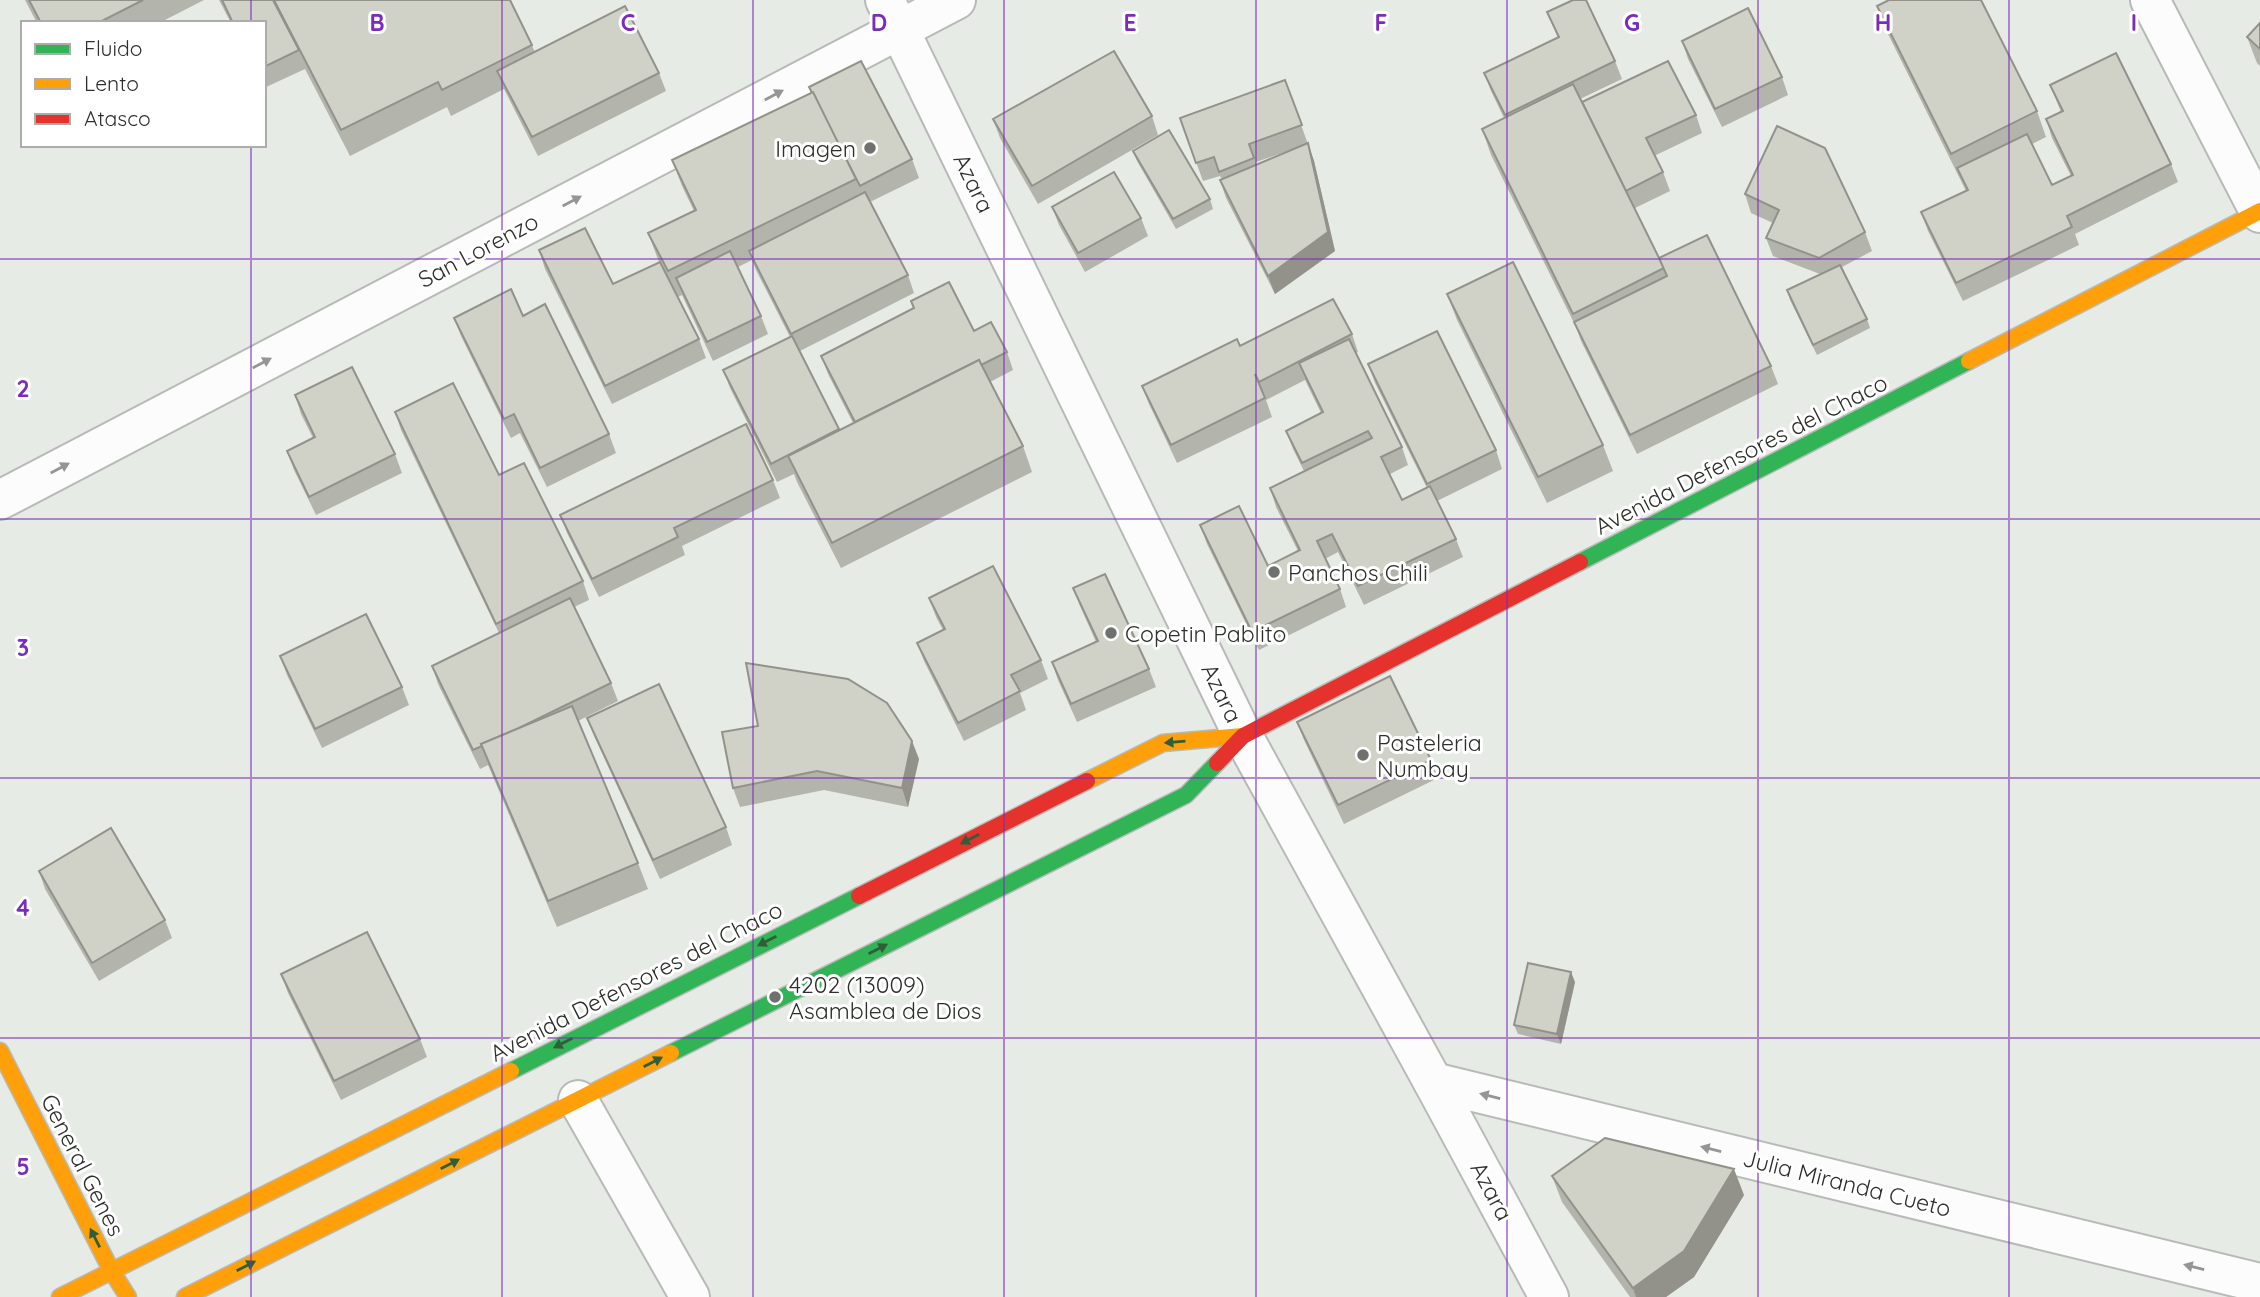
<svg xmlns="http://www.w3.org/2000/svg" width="2260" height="1297" font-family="Quicksand,sans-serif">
<rect width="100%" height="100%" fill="#e7ebe6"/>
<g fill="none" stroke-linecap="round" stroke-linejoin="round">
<g stroke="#b7bab6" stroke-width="42">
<g id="street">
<path d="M885,0L1243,736L1433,1082L1549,1297"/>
<path d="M2150,0L2260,213"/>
<path d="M0,500L956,0"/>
<path d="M1433,1082L2260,1283"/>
<path d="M578,1100L690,1297"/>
</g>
</g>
<g stroke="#b7bab6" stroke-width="19">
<g id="fast">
<path d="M1580,562L1969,361"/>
<path d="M671,1053L1186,795L1217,763"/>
<path d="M511,1071L859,896"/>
</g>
</g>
<g stroke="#b7bab6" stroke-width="19">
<g id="slow">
<path d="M1969,361L2260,211"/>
<path d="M1087,781L1163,743L1243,736"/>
<path d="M0,1051L111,1270L128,1297"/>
<path d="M60,1297L511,1071"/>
<path d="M185,1297L671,1053"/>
</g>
</g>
<g stroke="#b7bab6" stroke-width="19">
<g id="jam">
<path d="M1217,763L1243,736L1580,562"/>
<path d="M859,896L1087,781"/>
</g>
</g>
<use href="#street" stroke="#fbfcfb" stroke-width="38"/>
<use href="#fast" stroke="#30b455" stroke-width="16"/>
<use href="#slow" stroke="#ff9f0a" stroke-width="16"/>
<use href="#jam" stroke="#e5322d" stroke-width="16"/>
</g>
<g fill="#b3b4ab" fill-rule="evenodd">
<path d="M25,0H204L159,23H37Z"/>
<path d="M219,0H510L535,52L659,73L666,91L538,156L504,89L451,116L447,107L350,156L305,69L264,88V23H231Z"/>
<path d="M1877,6L2037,111L2046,137L2032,144L2052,185L2071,176L2052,138L2046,119L2061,112L2050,85L2171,164L2178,182L2075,234L2079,245L1963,301L1928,231L1921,212L1966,191L1887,32Z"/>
<path d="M1547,12L1615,61L1622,79L1580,99L1582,102L1696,115L1702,133L1654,156L1663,172L1670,191L1635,208L1659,258L1771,366L1778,384L1637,454L1581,341L1576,327L1491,155L1482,129L1504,118L1491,91L1484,73L1558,38Z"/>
<path d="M2260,23V66L2257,63L2247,37Z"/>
<path d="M1682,41L1782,77L1788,95L1722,127L1688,59Z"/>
<path d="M1285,80L1314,161L1335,251L1275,294L1226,198L1220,180L1222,179L1220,176L1203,181L1180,118ZM1297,148L1256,165V162Z"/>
<path d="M809,87L912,159L919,178L870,202L908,275L914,293L800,351L840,430L853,423L828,374L821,356L914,308L911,301L974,331L1007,352L1013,370L990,382L1023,446L1032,472L841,568L797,482L794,474L777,482L730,388L723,370L790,337L756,270L752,260L738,267L761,316L768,334L713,361L682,295L678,297L699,339L706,358L612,404L545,269L539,250L613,284L659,262L648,233L694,211L682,186L672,160L811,93Z"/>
<path d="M1152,116L1158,135L1038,204L1000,138L993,119Z"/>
<path d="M1133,151L1210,199L1213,209L1176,229L1137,161Z"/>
<path d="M1745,194L1865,232L1872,251L1842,267L1867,319L1870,328L1817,355L1790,300L1787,290L1820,274L1773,256L1766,238L1773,223L1751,213Z"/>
<path d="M1052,207L1141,218L1148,236L1085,272L1059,225Z"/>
<path d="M1447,294L1603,445L1613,471L1547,503L1457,320Z"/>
<path d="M523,316L609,434L616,453L547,487L520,433L511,438L461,336L454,318Z"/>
<path d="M1352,334L1358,352L1356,353L1402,447L1408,465L1390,474L1402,500L1427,488L1375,383L1368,364L1496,450L1502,469L1437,501L1456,539L1463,557L1364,605L1338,552L1325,559L1340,589L1346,607L1259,650L1207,544L1200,525L1268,566L1298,551L1276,507L1270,488L1304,471L1293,449L1286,431L1321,413L1305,380L1266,400L1272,417L1177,463L1149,404L1142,386L1240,346Z"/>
<path d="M295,395L395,454L402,473L316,515L294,470L287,451L313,438L301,414Z"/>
<path d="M395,412L499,475L583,581L589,600L574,607L611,683L618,701L578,721L638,863L648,889L557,927L488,765L480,769L438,684L432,666L499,633L401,430Z"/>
<path d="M773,480L780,498L682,546L685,555L599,597L567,533L560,515Z"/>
<path d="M1073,588L1149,669L1156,687L1077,722L1058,680L1052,662L1096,642L1080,606Z"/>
<path d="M929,598L1041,660L1048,679L1020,693L1026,710L964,741L924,661L917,643L943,630L936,617Z"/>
<path d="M280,656L402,687L409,705L322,748L287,675Z"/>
<path d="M587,718L726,827L732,845L660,879L594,736Z"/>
<path d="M1297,722L1431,760L1438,778L1344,824L1304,740Z"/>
<path d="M722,732L919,759L908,807L824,790L740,807L733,788Z"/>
<path d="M39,871L165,920L172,938L99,981L45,889Z"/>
<path d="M281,974L420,1039L427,1057L341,1100L288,993Z"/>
<path d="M1575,982L1561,1044L1518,1034L1514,1025Z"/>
<path d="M1552,1176L1744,1195L1694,1277L1666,1297H1630L1562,1202Z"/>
</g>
<g fill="#92928b">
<path d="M1308,143L1314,161L1335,251L1275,294L1268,276Z"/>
<path d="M912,741L919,759L908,807L902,788Z"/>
<path d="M1571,972L1575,982L1561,1044L1557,1034Z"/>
<path d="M1734,1169L1744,1195L1694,1277L1666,1297H1636L1633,1288Z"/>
</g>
<g fill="#d0d1c7" stroke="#92928b" stroke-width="2">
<path d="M29,0H143L98,23H41Z"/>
<path d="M222,0H273L299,50L264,67V23H233Z"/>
<path d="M274,0H510L532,45L442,90L438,82L341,130Z"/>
<path d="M1573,0H1586L1615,61L1505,115L1484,73L1559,37L1547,12Z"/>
<path d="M1889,0H1981L2037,111L1951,154L1877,6Z"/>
<path d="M625,6L659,73L532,137L497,71Z"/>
<path d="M1748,8L1782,77L1715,109L1682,41Z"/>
<path d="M2260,23V49L2247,37Z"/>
<path d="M1114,51L1152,116L1032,186L993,119Z"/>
<path d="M2116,53L2171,164L2067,216L2072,227L1956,283L1921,212L1968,190L1957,168L2027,134L2052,185L2073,175L2046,119L2063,111L2050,85Z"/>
<path d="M861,61L912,159L860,186L809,87Z"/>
<path d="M1668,61L1696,115L1646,138L1663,172L1626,191L1582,102Z"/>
<path d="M1285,80L1302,125L1249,144L1254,158L1219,172L1214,157L1196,163L1180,118Z"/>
<path d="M1573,84L1664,268L1573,314L1482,129Z"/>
<path d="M813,92L856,179L668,271L648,233L696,210L672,160Z"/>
<path d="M1777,126L1825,148L1865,232L1819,258L1766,238L1779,210L1745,194Z"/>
<path d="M1169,130L1210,199L1173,219L1133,151Z"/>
<path d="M1308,143L1328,232L1268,276L1220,180Z"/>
<path d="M1114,172L1141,218L1078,253L1052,207Z"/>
<path d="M865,192L908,275L791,334L749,251Z"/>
<path d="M585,228L613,284L660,262L699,339L605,386L539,250Z"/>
<path d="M1707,235L1771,366L1630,435L1574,322L1667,276L1659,258Z"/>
<path d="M730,251L761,316L707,342L676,278Z"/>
<path d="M1513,262L1603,445L1538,477L1447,294Z"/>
<path d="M1840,265L1867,319L1813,345L1787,290Z"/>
<path d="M949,282L974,331L991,322L1007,352L981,365L979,360L855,422L821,356L914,308L911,301Z"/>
<path d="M511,289L523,316L545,304L609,434L540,468L514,414L504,419L454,318Z"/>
<path d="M1333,299L1352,334L1259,382L1255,374L1265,398L1171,445L1142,386L1237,339L1240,346Z"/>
<path d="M1437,331L1496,450L1427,484L1368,364Z"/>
<path d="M792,336L839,429L771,464L723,370Z"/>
<path d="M1349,339L1402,447L1381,457L1402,500L1430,486L1456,539L1358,586L1332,534L1317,541L1340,589L1252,632L1200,525L1239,506L1268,566L1300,550L1270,488L1372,438L1368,431L1302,463L1286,431L1323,412L1299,363Z"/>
<path d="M979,360L1023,446L832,543L788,456Z"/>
<path d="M352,367L395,454L309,497L287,451L315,437L295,395Z"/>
<path d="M453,383L499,475L524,463L583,581L496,624L395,412Z"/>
<path d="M746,424L773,480L674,528L678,537L592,579L560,515Z"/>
<path d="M993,566L1041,660L1011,675L1020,691L958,723L917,643L945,629L929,598Z"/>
<path d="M1105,574L1149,669L1071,704L1052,662L1098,641L1073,588Z"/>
<path d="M570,598L611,683L519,728L481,744L482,746L473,750L432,666Z"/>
<path d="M366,614L402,687L315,729L280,656Z"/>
<path d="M746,663L848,679L887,703L912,741L902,788L817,771L733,788L722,732L758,726Z"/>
<path d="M1390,676L1431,760L1338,805L1297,722Z"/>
<path d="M659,684L726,827L653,860L587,718Z"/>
<path d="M572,706L638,863L548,901L481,744Z"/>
<path d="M111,828L165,920L92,963L39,871Z"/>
<path d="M367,932L420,1039L334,1081L281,974Z"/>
<path d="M1528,963L1571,972L1557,1034L1514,1025Z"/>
<path d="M1605,1138L1734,1169L1684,1251L1633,1288L1552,1176Z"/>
</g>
<defs><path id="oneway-solid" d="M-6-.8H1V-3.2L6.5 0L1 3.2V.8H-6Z" transform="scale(1.75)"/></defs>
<g fill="#949694">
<use href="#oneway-solid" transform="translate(774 95) rotate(-28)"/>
<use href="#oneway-solid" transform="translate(572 201) rotate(-28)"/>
<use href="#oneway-solid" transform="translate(262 363) rotate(-28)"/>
<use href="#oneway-solid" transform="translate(60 468) rotate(-28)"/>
<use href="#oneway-solid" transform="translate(1490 1096) rotate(-166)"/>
<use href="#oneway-solid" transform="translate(1711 1149) rotate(-166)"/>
<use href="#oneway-solid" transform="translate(2194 1267) rotate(-166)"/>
</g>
<g fill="#2e5e3a">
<use href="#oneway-solid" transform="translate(1175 742) rotate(175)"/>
<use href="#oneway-solid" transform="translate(970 839) rotate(153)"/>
<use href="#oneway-solid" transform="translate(767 941) rotate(153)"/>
<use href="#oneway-solid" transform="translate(878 949) rotate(-27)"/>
<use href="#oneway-solid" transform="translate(563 1043) rotate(153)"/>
<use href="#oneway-solid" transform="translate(653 1062) rotate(-27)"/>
<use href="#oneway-solid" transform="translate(450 1164) rotate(-27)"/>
<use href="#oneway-solid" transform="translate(95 1238) rotate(-117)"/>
<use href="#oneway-solid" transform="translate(246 1266) rotate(-27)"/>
</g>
<path fill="none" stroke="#7b2cbf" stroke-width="2" stroke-opacity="0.55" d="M251,0V23M502,0V1297M753,0V1297M1004,0V1297M1256,0V1297M1507,0V1297M1758,0V1297M2009,0V1297M251,145V1297M0,259H2260M0,519H2260M0,778H2260M0,1038H2260"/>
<g fill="#6e716d" stroke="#fff" stroke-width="2.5">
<circle cx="870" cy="148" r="7"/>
<circle cx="1274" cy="572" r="7"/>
<circle cx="1111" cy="633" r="7"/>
<circle cx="1363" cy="755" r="7"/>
<circle cx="775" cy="997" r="7"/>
</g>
<g text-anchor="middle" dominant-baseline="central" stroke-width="6" stroke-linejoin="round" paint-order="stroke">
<g font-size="23" fill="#2d2f2c" stroke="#fff" text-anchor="start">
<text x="856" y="148" text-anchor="end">Imagen</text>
<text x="1288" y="572">Panchos Chili</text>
<text x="1125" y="633">Copetin Pablito</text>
<text x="1377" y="742">Pasteleria<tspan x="1377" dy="26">Numbay</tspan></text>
<text x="789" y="984">4202 (13009)<tspan x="789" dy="26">Asamblea de Dios</tspan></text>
</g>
<g font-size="23" fill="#2d2f2c" stroke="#fff">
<text transform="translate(974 183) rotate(64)">Azara</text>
<text transform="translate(478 250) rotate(-28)">San Lorenzo</text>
<text transform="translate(1741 454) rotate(-27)">Avenida Defensores del Chaco</text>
<text transform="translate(1222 693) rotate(64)">Azara</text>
<text transform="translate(636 981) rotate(-27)">Avenida Defensores del Chaco</text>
<text transform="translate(83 1165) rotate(63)">General Genes</text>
<text transform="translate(1847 1183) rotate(14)">Julia Miranda Cueto</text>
<text transform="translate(1492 1191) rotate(62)">Azara</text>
</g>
</g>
<g font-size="23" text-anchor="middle" font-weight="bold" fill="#7b2cbf" stroke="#fff" stroke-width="6" stroke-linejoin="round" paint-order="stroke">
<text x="377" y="31">B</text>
<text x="628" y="31">C</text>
<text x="879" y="31">D</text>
<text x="1130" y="31">E</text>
<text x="1381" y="31">F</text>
<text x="1632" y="31">G</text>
<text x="1883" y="31">H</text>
<text x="2134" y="31">I</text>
<text x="23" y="397">2</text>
<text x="23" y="656">3</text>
<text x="23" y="916">4</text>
<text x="23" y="1175">5</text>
</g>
<rect x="21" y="21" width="245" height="126" fill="#ffffff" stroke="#abacab" stroke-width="2"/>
<rect x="35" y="44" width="35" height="10" fill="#30b455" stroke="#abacab" stroke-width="2"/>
<text x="84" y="56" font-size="21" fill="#2d2f2c">Fluido</text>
<rect x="35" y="79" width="35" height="10" fill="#ff9f0a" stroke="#abacab" stroke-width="2"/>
<text x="84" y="91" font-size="21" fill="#2d2f2c">Lento</text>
<rect x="35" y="114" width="35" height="10" fill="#e5322d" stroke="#abacab" stroke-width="2"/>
<text x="84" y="126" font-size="21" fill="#2d2f2c">Atasco</text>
</svg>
